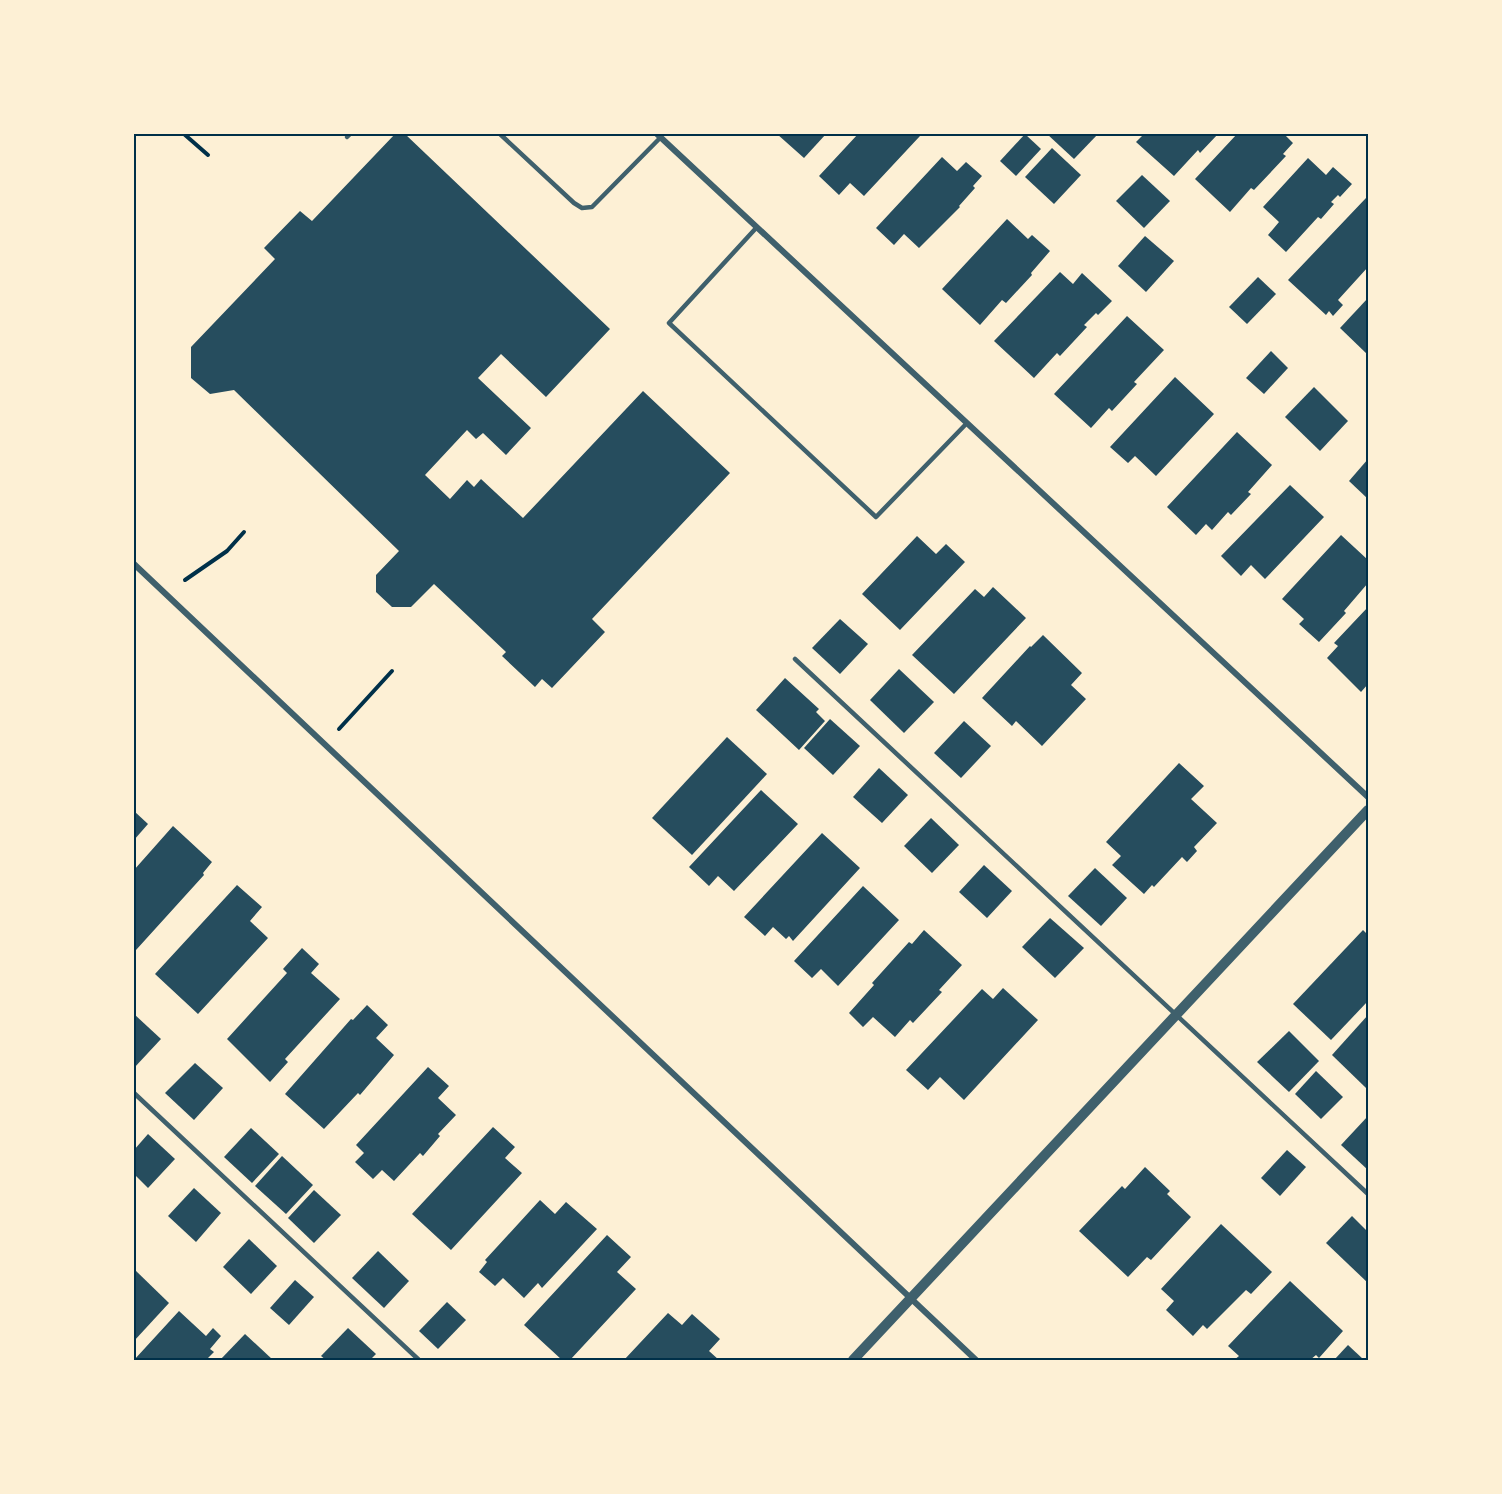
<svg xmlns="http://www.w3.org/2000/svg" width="1502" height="1494" font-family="'Space Grotesk',sans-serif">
<rect width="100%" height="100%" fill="#fdf0d5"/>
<g fill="#264d5e">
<path d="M395,134H405L610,329L546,397L501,354L478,378L531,428L506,455L483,433L476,439L467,430L425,475L450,499L467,480L474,487L481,479L523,518L643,391L730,473L592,619L605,632L552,688L542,679L535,687L502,656L506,652L434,584L411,607H392L376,592V575L399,551L234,390L210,394L191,378V347L275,259L264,248L300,211L312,221Z"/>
<path d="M777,134H826L804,158Z"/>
<path d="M858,134H918L920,136L864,196L850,183L839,195L819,176Z"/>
<path d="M1025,134L1041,149L1016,176L1000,161Z"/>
<path d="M1047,134H1098L1074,159Z"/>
<path d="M1144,134H1218L1200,153L1198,150L1174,176L1136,142Z"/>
<path d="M1237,134H1284L1293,143L1283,154L1286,156L1254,190L1251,188L1230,212L1195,179Z"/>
<path d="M1052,148L1081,175L1054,204L1025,177Z"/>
<path d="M942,157L957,171L966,162L982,176L973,186L975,188L959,206L960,207L919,248L904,234L894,245L876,228Z"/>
<path d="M1308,158L1326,175L1333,167L1352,184L1340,197L1338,195L1331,202L1334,204L1321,219L1318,217L1286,252L1268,235L1279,222L1263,207Z"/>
<path d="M1142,175L1170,201L1144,228L1116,201Z"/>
<path d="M1366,198L1368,200V267L1338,300L1343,305L1333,316L1329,311L1326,315L1288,280Z"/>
<path d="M1007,219L1028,239L1032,235L1050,251L1031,273L1032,275L1006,303L1002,300L980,325L942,289Z"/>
<path d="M1145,236L1174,261L1146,292L1118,266Z"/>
<path d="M1060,272L1073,284L1082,273L1112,301L1098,315L1096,313L1084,325L1087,327L1060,356L1057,353L1034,378L994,341Z"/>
<path d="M1258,277L1276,294L1247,324L1229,307Z"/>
<path d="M1368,298V355L1340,328Z"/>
<path d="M1127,316L1164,350L1134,382L1137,384L1112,411L1109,408L1091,428L1054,394Z"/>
<path d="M1271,351L1288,368L1264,394L1246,378Z"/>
<path d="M1175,377L1214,414L1156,476L1135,456L1128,463L1110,447Z"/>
<path d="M1314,387L1348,421L1320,451L1285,417Z"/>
<path d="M1237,432L1272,465L1248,492L1251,494L1231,515L1228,512L1212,530L1206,524L1196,535L1167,507Z"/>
<path d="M1368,459V499L1349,481Z"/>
<path d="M1290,485L1324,517L1265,579L1251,565L1241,576L1221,556Z"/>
<path d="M1341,535L1368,560V583L1344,611L1346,613L1319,642L1299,624L1304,619L1282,599Z"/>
<path d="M917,536L936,554L946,544L965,562L900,630L862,594Z"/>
<path d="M993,587L1026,618L954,694L912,655L975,589L984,597Z"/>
<path d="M1368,607V684L1361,692L1327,658L1338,646L1334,643Z"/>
<path d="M840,619L868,644L840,674L812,648Z"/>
<path d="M1043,635L1082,673L1071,685L1086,699L1042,746L1016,721L1012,726L982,698L1030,646L1031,647Z"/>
<path d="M899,669L934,702L904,733L870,700Z"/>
<path d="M785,678L819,709L816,712L825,721L799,750L756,710Z"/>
<path d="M830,719L860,746L833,775L804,748Z"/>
<path d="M964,721L991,746L961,778L934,753Z"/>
<path d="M727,737L767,774L692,855L652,818Z"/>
<path d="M1179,763L1204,786L1191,799L1217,823L1194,847L1197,851L1187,862L1182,857L1154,887L1152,885L1144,894L1112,865L1121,856L1106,842Z"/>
<path d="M879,768L908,795L882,823L853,797Z"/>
<path d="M761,790L798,824L734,891L718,876L709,886L689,867Z"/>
<path d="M134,811L148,824L134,840Z"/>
<path d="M931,818L959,845L932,873L904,846Z"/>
<path d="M173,826L212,862L203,873L204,875L136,950L134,947V870Z"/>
<path d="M822,833L860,868L793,941L789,936L786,939L773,927L765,936L744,917Z"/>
<path d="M984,865L1012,891L987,918L959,892Z"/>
<path d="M1095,868L1127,898L1101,926L1068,896Z"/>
<path d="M237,885L262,907L250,921L268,938L198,1014L155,974Z"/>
<path d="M863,886L899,920L838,986L821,969L812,978L794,961Z"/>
<path d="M1050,918L1084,948L1055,978L1022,947Z"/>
<path d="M924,930L962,965L939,990L942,992L913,1023L910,1020L895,1037L873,1017L863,1027L849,1013L874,985L872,983L909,942L912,944Z"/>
<path d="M1363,930L1368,935V1001L1331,1040L1293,1004Z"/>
<path d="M302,948L319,964L311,973L340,999L285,1059L288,1062L270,1082L227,1039L287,973L283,969Z"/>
<path d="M1003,988L1038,1020L964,1100L940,1077L928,1090L906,1070L982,989L993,999Z"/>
<path d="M367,1005L388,1025L376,1038L394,1055L360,1095L358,1093L324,1129L285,1094L351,1019L353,1020Z"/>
<path d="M134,1014L161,1039L134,1068Z"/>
<path d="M1368,1015V1086L1366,1088L1332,1055Z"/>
<path d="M1289,1031L1319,1061L1289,1092L1257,1062Z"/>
<path d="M195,1063L223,1088L194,1120L165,1093Z"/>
<path d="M428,1067L449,1086L438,1098L456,1115L438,1134L440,1136L423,1156L420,1153L394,1181L382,1170L373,1179L355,1162L364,1153L356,1145Z"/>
<path d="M1316,1071L1343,1097L1321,1119L1295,1094Z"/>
<path d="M1368,1116V1170L1341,1145Z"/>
<path d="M493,1127L515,1147L505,1158L522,1173L451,1250L412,1214Z"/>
<path d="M251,1128L279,1154L252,1183L224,1157Z"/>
<path d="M148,1134L175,1159L148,1188L134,1174V1150Z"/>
<path d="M1287,1150L1306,1167L1280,1196L1261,1178Z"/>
<path d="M282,1156L313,1185L286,1214L255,1186Z"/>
<path d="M1145,1167L1170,1191L1167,1194L1191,1217L1151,1260L1147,1257L1128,1277L1079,1231L1122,1186L1125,1189Z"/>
<path d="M194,1188L221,1213L196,1242L168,1216Z"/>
<path d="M314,1190L341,1215L314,1243L288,1218Z"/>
<path d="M540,1200L555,1214L566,1202L597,1229L542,1288L538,1283L524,1298L503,1278L495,1286L479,1272L487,1262L485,1260Z"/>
<path d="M1352,1216L1368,1232V1283L1326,1243Z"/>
<path d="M1221,1224L1272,1272L1251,1294L1246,1290L1207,1329L1203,1325L1193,1336L1166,1310L1174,1301L1161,1289Z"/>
<path d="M607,1235L631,1257L617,1272L636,1289L570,1360H562L524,1325Z"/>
<path d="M249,1239L277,1266L251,1294L223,1267Z"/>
<path d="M378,1251L409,1281L384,1308L352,1278Z"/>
<path d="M134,1269L169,1303L134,1341Z"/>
<path d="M295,1280L314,1297L289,1325L270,1308Z"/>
<path d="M1290,1281L1343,1331L1319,1358L1316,1355L1310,1360H1234L1239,1356L1228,1346Z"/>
<path d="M447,1302L466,1320L438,1349L419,1331Z"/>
<path d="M179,1311L206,1336L213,1328L221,1336L210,1349L214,1352L206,1360H134Z"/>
<path d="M668,1313L682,1325L692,1314L720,1339L709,1351L719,1360H624Z"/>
<path d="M348,1328L376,1354L370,1360H326L321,1356Z"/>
<path d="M245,1334L273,1360H220Z"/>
<path d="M1348,1345L1364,1360H1334Z"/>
</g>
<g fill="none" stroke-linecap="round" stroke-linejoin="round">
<g stroke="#003049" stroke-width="4">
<path d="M184,134L208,155"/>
<path d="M185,580L227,551L244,532"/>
<path d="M339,729L392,671"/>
</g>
<g stroke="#3f606c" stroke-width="4.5">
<path d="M500,134L574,203L582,208L592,207L661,137"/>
<path d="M347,137L350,134"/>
<path d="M757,227L669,323L876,517L967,423"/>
<path d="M795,659L1368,1194"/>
<path d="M134,1093L419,1360"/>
</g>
<g stroke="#3f606c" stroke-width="6">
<path d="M657,134L1368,797"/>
<path d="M134,564L976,1360"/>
</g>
<path stroke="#3f606c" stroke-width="10" d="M853,1360L1368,810"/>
</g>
<rect width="1502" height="1494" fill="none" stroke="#fdf0d5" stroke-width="270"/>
<rect x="135" y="135" width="1232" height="1224" fill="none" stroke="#003049" stroke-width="2"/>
</svg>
